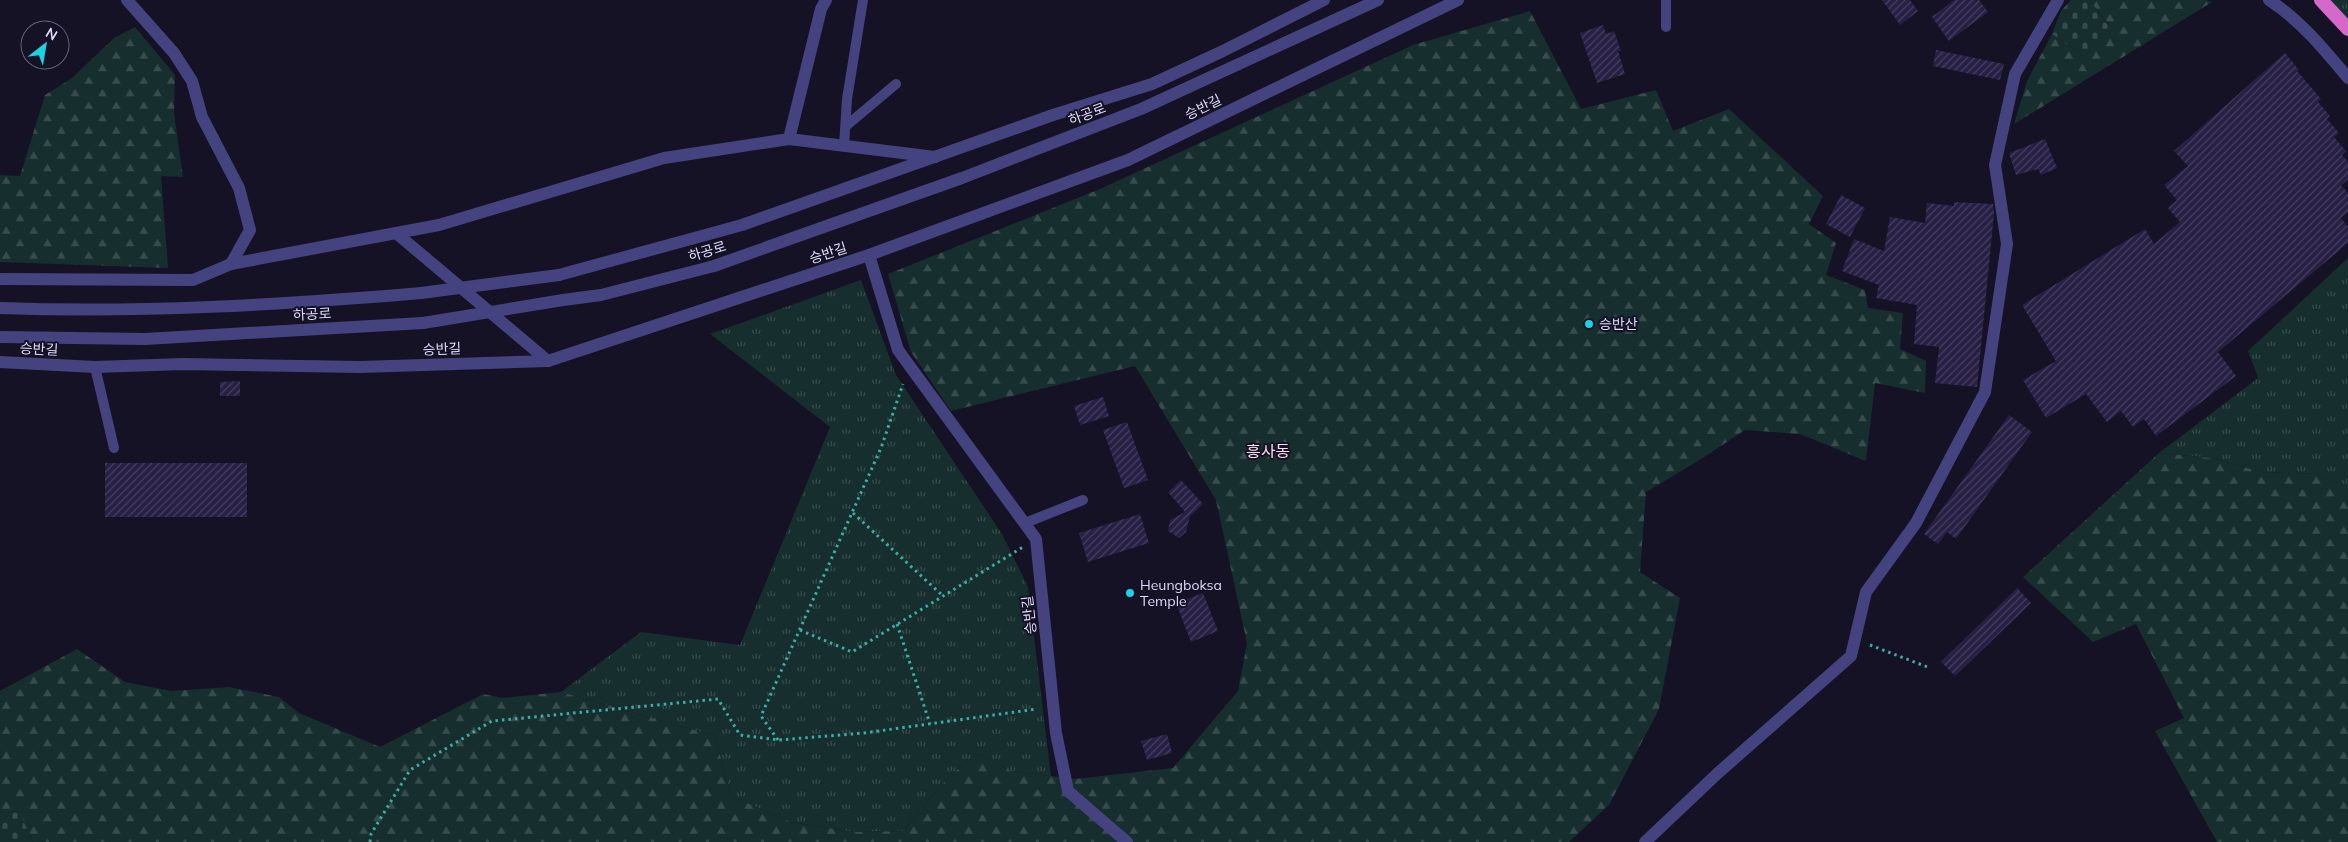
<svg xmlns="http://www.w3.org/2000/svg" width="2348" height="842" font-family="Mulish,'Noto Sans KR',sans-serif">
<defs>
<pattern id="grass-tufts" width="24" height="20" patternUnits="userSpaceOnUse" patternTransform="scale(1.25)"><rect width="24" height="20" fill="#162e2d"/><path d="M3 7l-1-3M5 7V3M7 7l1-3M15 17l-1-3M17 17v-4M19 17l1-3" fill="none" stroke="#374c4c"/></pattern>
<pattern id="forest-firs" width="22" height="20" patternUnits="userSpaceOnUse" patternTransform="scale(1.25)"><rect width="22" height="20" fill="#162e2d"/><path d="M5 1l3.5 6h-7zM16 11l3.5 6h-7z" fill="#374c4c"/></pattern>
<pattern id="cemetery-stones" width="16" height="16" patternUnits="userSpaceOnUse" patternTransform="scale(1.25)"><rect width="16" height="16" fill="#162e2d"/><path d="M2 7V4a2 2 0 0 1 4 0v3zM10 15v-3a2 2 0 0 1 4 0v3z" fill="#374c4c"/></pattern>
<pattern id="building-hatch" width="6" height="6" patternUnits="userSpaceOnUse" patternTransform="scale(1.25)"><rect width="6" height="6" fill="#272044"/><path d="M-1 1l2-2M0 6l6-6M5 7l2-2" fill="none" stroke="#464060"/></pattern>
</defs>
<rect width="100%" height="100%" fill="#151225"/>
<g fill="url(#grass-tufts)">
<path d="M2329,0H2348V19Z"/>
<path d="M2348,258V487L2316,474L2261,472L2212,458L2159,453L2258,378L2248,351Z"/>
<path d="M861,280L896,375L1002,534L1028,587L1051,776L1011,771L979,754L951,774L903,831L854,832L791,822L731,796L715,736L561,692L641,632L740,645L830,427L710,334Z"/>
</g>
<g fill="url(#forest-firs)">
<path d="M2089,0H2206L2212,2L2014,124L2027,81L2052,34L2084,56L2109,25Z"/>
<path d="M1530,11L1581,109L1656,90L1673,131L1729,109L1823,196L1809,224L1836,243L1826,275L1865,290L1868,308L1903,313L1900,349L1926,361L1925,393L1875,383L1866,461L1800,434L1745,430L1698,461L1646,492L1640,572L1680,598L1659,709L1609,805L1569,842H33L19,811L0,813V691L77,649L125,682L171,691L229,687L279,697L299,713L380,747L483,694L503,698L561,692L715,736L731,796L791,822L854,832L903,831L951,774L979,754L1011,771L1075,779L1173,768L1238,691L1247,643L1216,500L1135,366L951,411L911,352L888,274L1100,189L1413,45Z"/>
<path d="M135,27L175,75L174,113L183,177L161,176L168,268L0,262V175L20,176L45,95L72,78L114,38Z"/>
<path d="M2159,453L2212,458L2261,472L2316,474L2348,487V842H2217L2155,731L2184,718L2136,624L2093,642L2023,577Z"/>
</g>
<g fill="url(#cemetery-stones)">
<path d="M2071,0H2089L2109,26L2084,56L2052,34L2061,11Z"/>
<path d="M19,811L33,842H0V813Z"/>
</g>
<g fill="url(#building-hatch)">
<path d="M1882,0H1910L1918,11L1900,25Z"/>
<path d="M1954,0H1979L1988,12L1949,41L1932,17Z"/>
<path d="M1603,25L1606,34L1614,31L1621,51H1618L1625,74L1597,83L1580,33Z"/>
<path d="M1936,50L2004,64L2000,80L1933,66Z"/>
<path d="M2285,53L2299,70L2297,71L2321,99L2318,102L2330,116L2327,119L2339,133L2334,137L2346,151L2342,155L2348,162V180L2341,185L2348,193V212L2341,218L2348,227V243L2218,352L2236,376L2156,436L2144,419L2133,427L2121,411L2107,422L2086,394L2046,418L2023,380L2056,361L2022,305L2145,229L2154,244L2180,222L2168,208L2177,200L2164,185L2188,166L2174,151Z"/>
<path d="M2045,139L2057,168L2041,175L2038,169L2016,175L2009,153Z"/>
<path d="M1841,195L1865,208L1850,237L1826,224Z"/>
<path d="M1954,202L1993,204L1994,213L1977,387L1935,383L1939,347L1914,344L1917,305L1876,298L1879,285L1842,271L1854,239L1884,251L1890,217L1925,223L1927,203L1954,206Z"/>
<path d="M240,381V396H220V382Z"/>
<path d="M1103,397L1109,416L1080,425L1074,406Z"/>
<path d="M2009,415L2032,432L1956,539L1947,532L1938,544L1924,534Z"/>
<path d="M1127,422L1148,480L1124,488L1103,430Z"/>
<rect x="105" y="463" width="142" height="54"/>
<path d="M1181,480L1203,504L1190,516L1186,532L1179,538L1168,531L1170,520L1185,512L1168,492Z"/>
<path d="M1140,514L1149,543L1088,562L1079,533Z"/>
<path d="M2017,588L2031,603L1955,676L1941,662Z"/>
<path d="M1203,593L1218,631L1191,642L1176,603Z"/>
<path d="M1167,734L1172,753L1147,760L1141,741Z"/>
</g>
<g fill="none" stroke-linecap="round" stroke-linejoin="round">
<g stroke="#3eaba4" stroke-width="3" stroke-dasharray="2.5 4" stroke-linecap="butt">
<path d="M853,513L943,596"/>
<path d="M897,624L930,724"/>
<path d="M800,630L852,652L1023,547"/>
<path d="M1870,645L1930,668"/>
<path d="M778,740L761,716L881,448L903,384"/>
<path d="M370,842L371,834L410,770L492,721L718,699L740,735L779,740L864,733L1037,709"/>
</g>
<g stroke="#45437f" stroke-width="10">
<path d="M1666,0V27"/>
<path d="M846,126L896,84"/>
<path d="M844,146L847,99L863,0"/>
<path d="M95,367L114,448"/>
<path d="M1025,523L1083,500"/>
</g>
<g stroke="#45437f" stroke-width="12">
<path d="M127,0L174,53L192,81L202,117L239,188L250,230L231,264"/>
<path d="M2269,0C2300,20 2324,49 2348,78"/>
<path d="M789,139L821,9L826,0"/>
<path d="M396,233L548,361"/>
<path d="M869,255L898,350L1036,539L1056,733L1068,791L1127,842"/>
<path d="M0,362L95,367L183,364L360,367L548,361L869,255L1128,160L1458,0"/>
<path d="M1645,842L1718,773L1851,656L1866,592L1916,523L1985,392L2007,244L1995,165L2015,74L2058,0"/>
</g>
<g stroke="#45437f" stroke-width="12">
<path d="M559,275L742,225L1053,115L1152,84L1223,51L1324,0"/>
<path d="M0,279L193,280L231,264L439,225L664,158L789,139L935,157"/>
<path d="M563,300L601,295L714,266L962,178L1141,109L1378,0"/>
<path d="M0,308C141,313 280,305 421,293"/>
<path d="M0,337L145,339L423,323"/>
</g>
<path stroke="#d569ca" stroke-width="14" d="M2321,0L2348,29"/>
<g stroke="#45437f" stroke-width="12">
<path d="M421,293L559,275"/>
<path d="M423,323L563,300"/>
</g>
</g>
<g fill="#1dd2e4" stroke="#151225" stroke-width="2">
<circle cx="1589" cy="324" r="5"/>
<circle cx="1130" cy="593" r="5"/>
</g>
<g text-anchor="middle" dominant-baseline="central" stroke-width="4" stroke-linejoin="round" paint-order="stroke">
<g font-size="14" fill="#dedbfb" stroke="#151225">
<text transform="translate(1203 107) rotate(-26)">승반길</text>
<text transform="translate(1087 114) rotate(-21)">하공로</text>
<text transform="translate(707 251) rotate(-17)">하공로</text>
<text transform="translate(828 253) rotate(-18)">승반길</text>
<text transform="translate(312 314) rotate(-3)">하공로</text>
<text transform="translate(39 349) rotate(3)">승반길</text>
<text transform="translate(442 349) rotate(-2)">승반길</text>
<text transform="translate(1029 615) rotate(-96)">승반길</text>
</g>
<g font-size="14" fill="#dedbfb" stroke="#151225" text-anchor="start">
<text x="1599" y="324">승반산</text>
<text x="1140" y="585">Heungboksa<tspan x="1140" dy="16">Temple</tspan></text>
</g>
<g font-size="16" fill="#fbdcf0" stroke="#151225">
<text x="1268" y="451">흥사동</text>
</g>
</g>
<g transform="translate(45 45) rotate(31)"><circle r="24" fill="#151225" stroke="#65627b"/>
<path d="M0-4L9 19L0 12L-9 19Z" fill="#1dd2e4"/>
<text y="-8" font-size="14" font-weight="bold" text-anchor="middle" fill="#dedbfb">N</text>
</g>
</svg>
